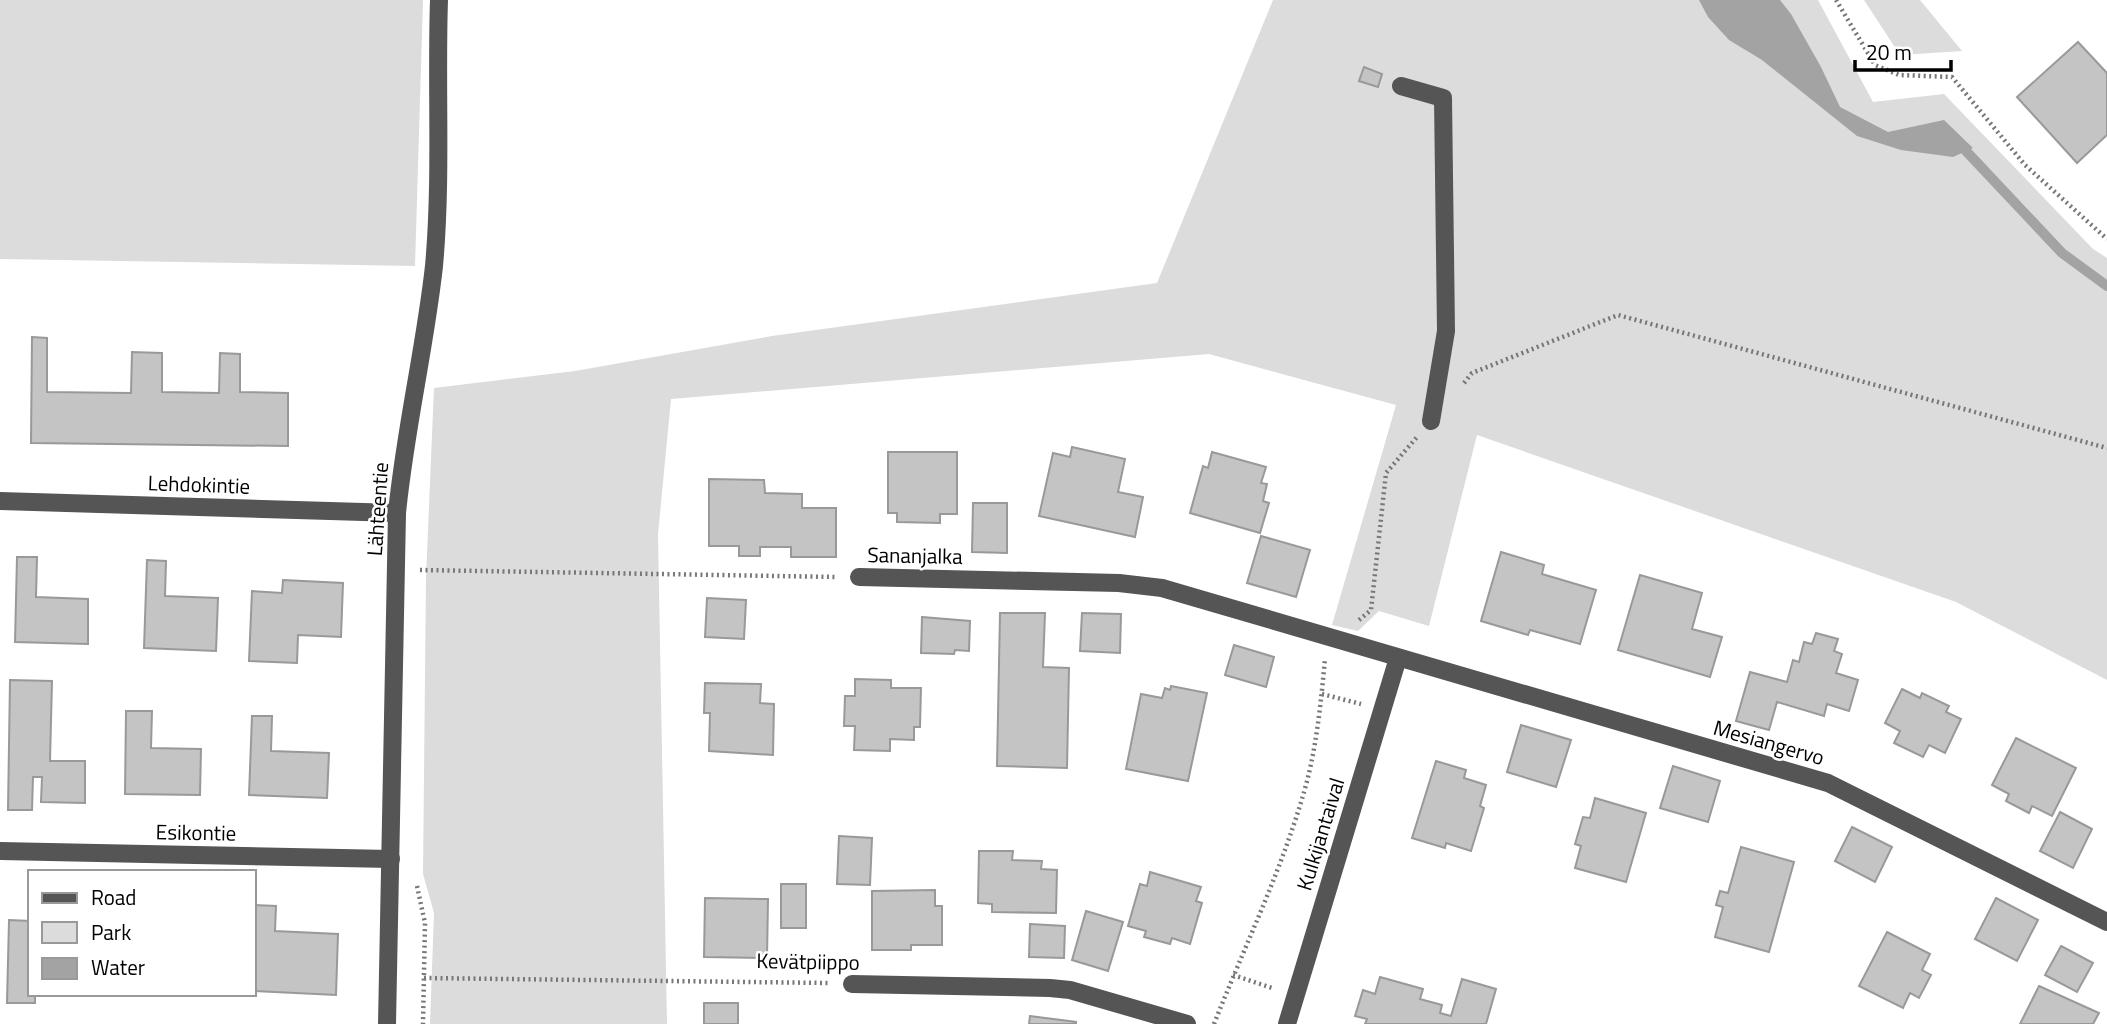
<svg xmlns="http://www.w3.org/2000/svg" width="2107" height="1024" font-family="'Titillium Web',sans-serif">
<rect width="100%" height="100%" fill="#fff"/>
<g fill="#dcdcdc">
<path d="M0,0H423L415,266L0,259Z"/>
<path d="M1273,0H1818L1873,102L1944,94L2093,249L2107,258V680L1956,602L1477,435L1429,626L1379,611L1358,631L1332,625L1396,405L1209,354L671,399L658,534L667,1024H430L434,913L423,874L426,577L434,388L575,371L772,336L1157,283Z"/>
<path d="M1864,0H1920L1962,51L1900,55Z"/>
</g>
<path fill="#a3a3a3" d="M1699,0H1780L1791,14L1821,67L1840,107L1888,132L1944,120L1973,148L1953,157L1901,150L1857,136L1762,60L1729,40L1708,17Z"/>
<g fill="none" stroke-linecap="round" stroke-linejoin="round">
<path stroke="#a3a3a3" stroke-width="10" d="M1966,151L2062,253L2107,286"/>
</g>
<g fill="#c4c4c4" stroke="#999" stroke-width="2">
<path d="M2078,42L2107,73V135L2077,163L2017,97Z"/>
<path d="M1364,67L1382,74L1378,87L1359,81Z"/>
<path d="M32,337L47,338V392L131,393L132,352L162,353V392L219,393L220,353L240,354V392L288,393V446L31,443Z"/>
<path d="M1072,447L1125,459L1118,492L1143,497L1135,537L1039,516L1053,453L1070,457Z"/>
<path d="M888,452H957V514H940V523L897,522V513H888Z"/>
<path d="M1212,452L1266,467L1261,483L1267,484L1263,501L1269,503L1260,533L1190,513L1203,466L1208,468Z"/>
<path d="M709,479L764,480L765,493L802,494V508H836V557H791V547H760V556H739V546H709Z"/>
<path d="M973,503H1007V553L972,552Z"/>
<path d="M1261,536L1310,550L1296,597L1247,583Z"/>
<path d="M1501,552L1544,565L1542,574L1596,590L1580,644L1530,630L1528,635L1481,621Z"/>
<path d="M17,557H37L36,597L88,599V644L15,642Z"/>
<path d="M147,560L166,561L165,596L218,598L216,651L144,648Z"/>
<path d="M1640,575L1702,593L1692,629L1722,637L1710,677L1618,650Z"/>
<path d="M283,580L343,583L341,637L298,635L297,663L249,661L252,591L282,593Z"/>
<path d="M707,598L746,600L744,639L705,637Z"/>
<path d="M1000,613H1045L1043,667L1069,668L1067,768L997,766Z"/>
<path d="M1082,613L1121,614L1120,653L1080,651Z"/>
<path d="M922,617L970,621L969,651L955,650L954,654L921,653Z"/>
<path d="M1816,633L1838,639L1834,651L1842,654L1836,673L1858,680L1849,711L1827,704L1824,716L1777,702L1769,730L1736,721L1750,672L1787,682L1793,660L1799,662L1804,642L1812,644Z"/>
<path d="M1234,645L1274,657L1266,687L1225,675Z"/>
<path d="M855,679L891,680V688H921L920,727H914V740L890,739V751L854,750L855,726H844L845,696H855Z"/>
<path d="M10,680L52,681L50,761H85V803L41,802L42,777H33L32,810H8Z"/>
<path d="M705,683L761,684L760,703L774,704L773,755L709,751L710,713H704Z"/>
<path d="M1171,686L1207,693L1188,781L1126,769L1141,694L1162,698L1165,688L1170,690Z"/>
<path d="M1902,689L1920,698L1922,693L1949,706L1946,712L1961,719L1945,753L1929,745L1923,757L1894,743L1900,731L1885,723Z"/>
<path d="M126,711H152L151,748L201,749L200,795L125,794Z"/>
<path d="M252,716H272L271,751L329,753L327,798L249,795Z"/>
<path d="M1521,725L1571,740L1556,787L1507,772Z"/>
<path d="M2016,738L2076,768L2052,816L2032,806L2029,813L2006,801L2009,794L1992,785Z"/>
<path d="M1436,761L1466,770L1464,778L1486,785L1480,806L1484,808L1471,851L1446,843L1445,848L1412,838Z"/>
<path d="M1673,766L1720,781L1708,822L1660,808Z"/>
<path d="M1595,798L1646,813L1626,882L1575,868L1581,846L1575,844L1583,817L1590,818Z"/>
<path d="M2060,812L2092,829L2073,868L2040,851Z"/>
<path d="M1852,827L1892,847L1875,882L1835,861Z"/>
<path d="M839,836L872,838L870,885L837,884Z"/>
<path d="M1741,847L1794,862L1769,952L1715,937L1723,907L1716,905L1720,891L1728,893Z"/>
<path d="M979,851H1013L1012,860L1042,861L1041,869L1057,870L1056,913L992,912V904L978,903Z"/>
<path d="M1150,872L1201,887L1196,901L1202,903L1190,944L1172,938L1170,944L1144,937L1146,931L1128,926L1140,884L1147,886Z"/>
<rect x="781" y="884" width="25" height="44"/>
<path d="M935,890V906H942V945H911V950H872V891Z"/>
<path d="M705,898L768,899L767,958L704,957Z"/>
<path d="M1996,898L2038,920L2017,961L1975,939Z"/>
<path d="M254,905L276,906L275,931L338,934L336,995L254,991Z"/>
<path d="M1086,911L1123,922L1108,971L1072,960Z"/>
<path d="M9,920L30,921V994H35V1003H7Z"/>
<path d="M1030,924L1065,926L1064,958L1029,957Z"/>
<path d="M1887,932L1930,954L1922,970L1931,975L1919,998L1910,993L1903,1008L1859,986Z"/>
<path d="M2061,946L2093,963L2077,992L2045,975Z"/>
<path d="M1380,977L1423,989L1420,999L1442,1005L1440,1013L1451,1016L1462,979L1496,989L1486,1024H1365L1367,1019L1355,1016L1363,990L1375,994Z"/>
<path d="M2039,986L2099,1013L2093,1024H2020Z"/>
<rect x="704" y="1003" width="34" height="21"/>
<path d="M1030,1016L1076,1022V1024H1029Z"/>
</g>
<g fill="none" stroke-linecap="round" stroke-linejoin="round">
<g stroke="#777" stroke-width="4.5" stroke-dasharray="2 3.5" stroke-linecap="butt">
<path d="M1836,0L1875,65L1899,75L1952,77L2025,165L2107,239"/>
<path d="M1464,383L1472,373L1618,315L2107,448"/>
<path d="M420,570L837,577"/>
<path d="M1359,620L1371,610L1386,473L1417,437"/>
<path d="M1322,694L1361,704"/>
<path d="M417,886L425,923L423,1024"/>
<path d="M1233,975L1272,988"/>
<path d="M424,978L830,983"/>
<path d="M1214,1024C1245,945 1283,868 1306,785C1317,744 1321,701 1325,659"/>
</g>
<g stroke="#555" stroke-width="18">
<path d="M1401,86L1443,98L1446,331L1431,421"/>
<path d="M0,501L397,513"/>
<path d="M859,577L1119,583L1162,588L1828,783L2107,922"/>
<path d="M0,851L391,859"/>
<path d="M852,984L1050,988L1070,990L1187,1024"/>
<path d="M387,1024L397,513C405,430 425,348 434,266C442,177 436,89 439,0"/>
<path d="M1287,1024L1398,658"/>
</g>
</g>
<g text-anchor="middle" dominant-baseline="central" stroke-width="5" stroke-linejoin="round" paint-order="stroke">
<g font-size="21" fill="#000" stroke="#fff">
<text transform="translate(199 484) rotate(2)">Lehdokintie</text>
<text transform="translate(377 509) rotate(-86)">Lähteentie</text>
<text transform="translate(915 555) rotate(1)">Sananjalka</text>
<text transform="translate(1769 742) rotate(16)">Mesiangervo</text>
<text transform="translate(196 832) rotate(1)">Esikontie</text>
<text transform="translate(1320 834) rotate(-73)">Kulkijantaival</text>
<text transform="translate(808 961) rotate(1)">Kevätpiippo</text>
</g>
</g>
<rect x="28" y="870" width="228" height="126" fill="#ffffff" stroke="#999999" stroke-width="2"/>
<rect x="42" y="893" width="35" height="10" fill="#555555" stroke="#999999" stroke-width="2"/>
<text x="91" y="905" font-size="21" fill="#000000">Road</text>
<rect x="42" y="922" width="35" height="21" fill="#dcdcdc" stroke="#999999" stroke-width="2"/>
<text x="91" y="940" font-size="21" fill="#000000">Park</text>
<rect x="42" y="958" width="35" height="21" fill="#a3a3a3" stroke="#999999" stroke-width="2"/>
<text x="91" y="975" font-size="21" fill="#000000">Water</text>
<path d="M1855 60v10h96v-10" fill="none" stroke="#000000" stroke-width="3.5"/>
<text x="1866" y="60" font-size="21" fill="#000000" stroke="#ffffff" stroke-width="5" paint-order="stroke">20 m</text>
</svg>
